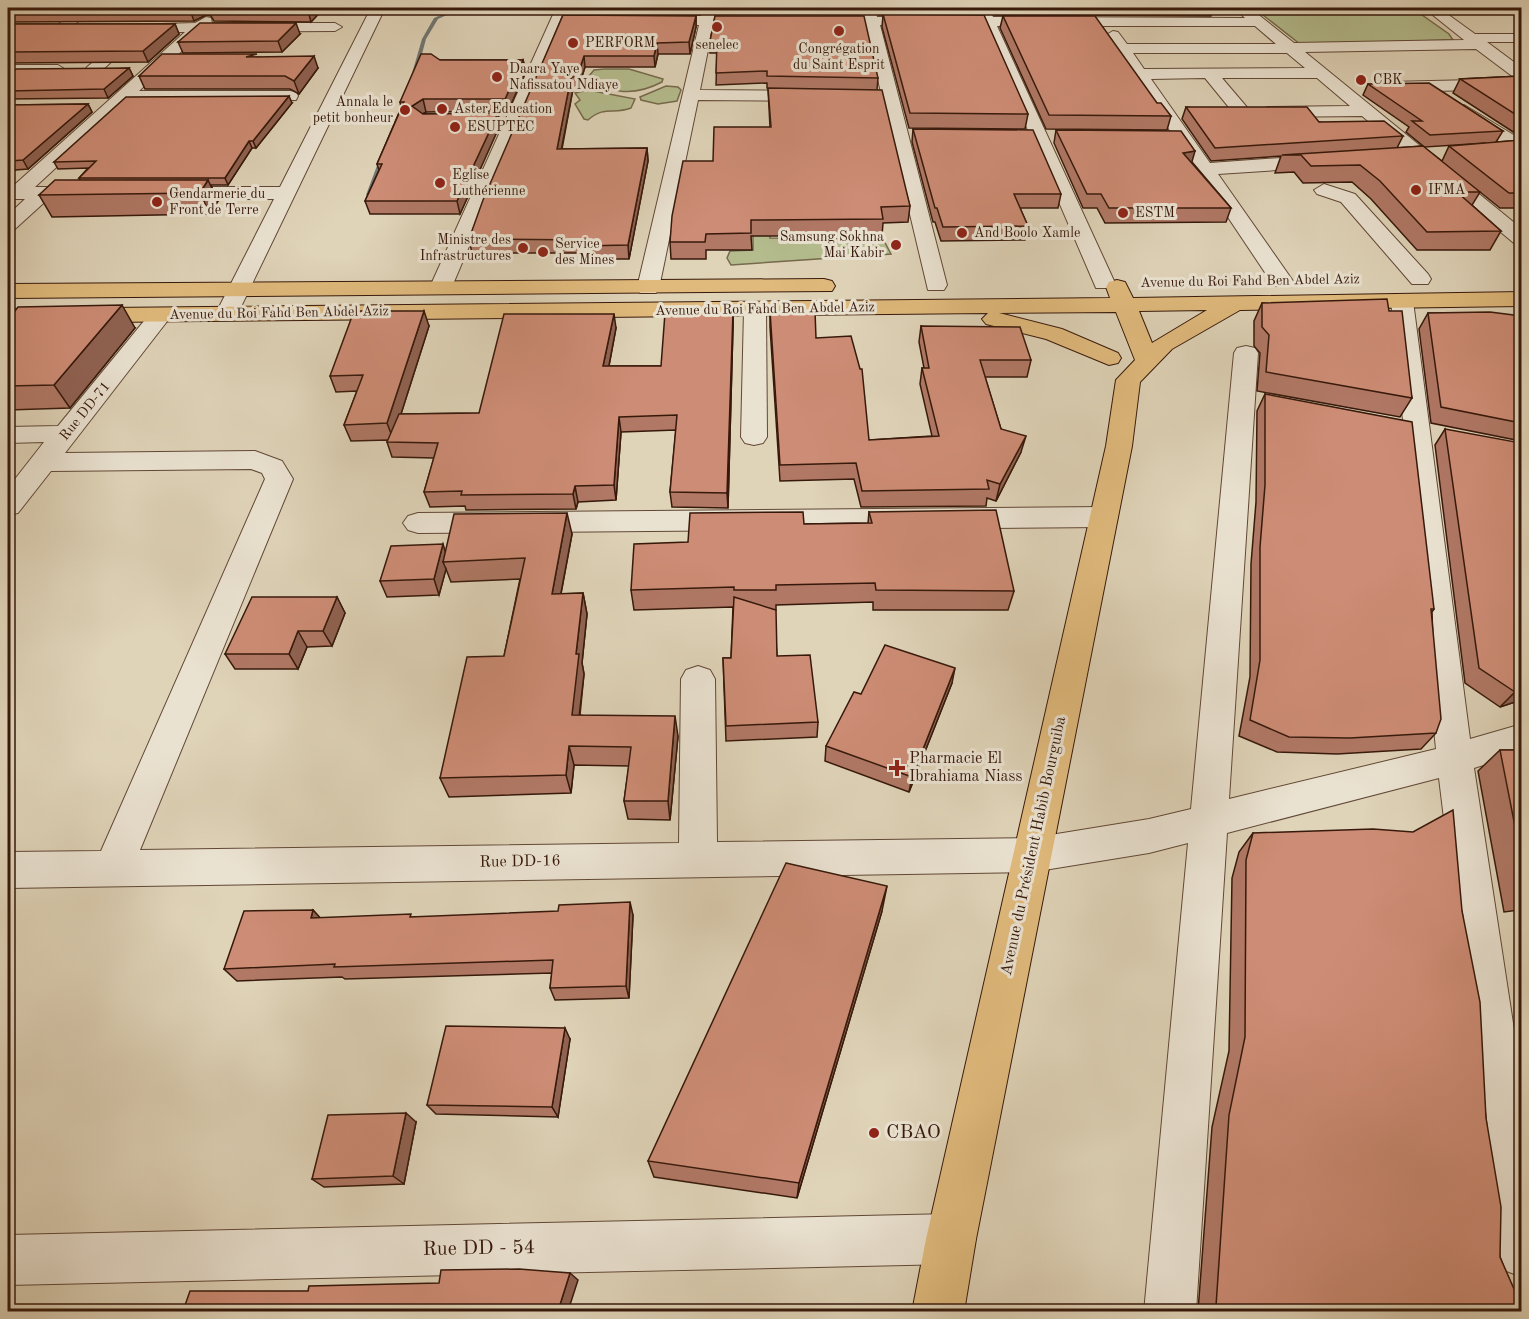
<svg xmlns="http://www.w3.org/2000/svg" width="1529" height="1319" font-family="'Old Standard TT',serif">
<rect width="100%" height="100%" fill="#dfd3b8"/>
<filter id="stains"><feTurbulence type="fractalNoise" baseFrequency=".00333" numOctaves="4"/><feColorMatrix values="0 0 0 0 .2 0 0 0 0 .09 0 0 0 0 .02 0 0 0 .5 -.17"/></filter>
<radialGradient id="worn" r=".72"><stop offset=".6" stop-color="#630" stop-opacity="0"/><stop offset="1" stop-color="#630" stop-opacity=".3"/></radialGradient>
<g fill="#b4bc8d" stroke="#766a4c" stroke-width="1.5">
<path d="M1254,8H1412L1449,34L1453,40L1300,44Z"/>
<path d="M604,69H629L663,79L662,82C631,98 615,91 584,82L594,70Z"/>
<path d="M666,86L678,87L681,90L677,101L658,104L641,100L640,97Z"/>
<path d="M588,90L635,99L631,108C613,115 605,105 588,120L584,119L575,104L580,100L575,93Z"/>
<path d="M771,214L770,238L883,239L891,254L731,265L727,258L730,251L753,250V223Z"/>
</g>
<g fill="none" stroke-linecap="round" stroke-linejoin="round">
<g fill="#707772" fill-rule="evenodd">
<path d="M457,8H462L438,19L426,39L416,76L411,77L422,39L434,18Z"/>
<path d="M384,153L387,155L371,194L366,195L381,155Z"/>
</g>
<g stroke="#614836" stroke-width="2">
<g id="minor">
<path d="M81,8H96L35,54H25L22,51L25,48Z"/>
<path d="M371,8H385L238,313L235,318H219L216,313L274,199H171L161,193L171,187H280Z"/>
<path d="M556,8H570L567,16H701L703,8H717L715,16L765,18L767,21L765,24L760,25H713L700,90L812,91L820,96L812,101L698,100L659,288L656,293H640L637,288L699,25L563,24L451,289L448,294H432L429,289Z"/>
<path d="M861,8H875L877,17H979L975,8H989L993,17L1245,18L1235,8H1250L1294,43L1464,40L1424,8H1439L1475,34H1522V42H1487L1522,68V89L1389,92L1381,87L1389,82L1516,79L1476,49L1305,52L1522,229V246L1515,244L1362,116L1267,117L1258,112L1267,107L1350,106L1317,78H1222L1251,112L1242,117L1236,116L1205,78L1151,79L1210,163L1323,155L1332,161L1323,167L1218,174L1293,281L1290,286H1274L1106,35L1113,31L1118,32L1127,44H1276L1255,26H997L1115,283L1112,288H1096L983,26L880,25L947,285L944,290H928L865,25H820L813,21L820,17H863ZM1133,53H1287L1305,68L1144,69Z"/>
<path d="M206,17L211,18L212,23H335L342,27L335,31L202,32L139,91H290L296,92L298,96L296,100L128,101L35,187H86L93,189L96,193L93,197L48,199L15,229L8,231V215L25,199H8V187H12L185,32H144L99,73H87L85,70L87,67L130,32L125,28L127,25L195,23Z"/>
<path d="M8,65H58L66,70L58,75H8Z"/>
<path d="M1464,105L1522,140V153L1515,152L1458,114L1456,110Z"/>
<path d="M1324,184L1355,194L1428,274L1431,279L1428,284H1412L1341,202L1317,194L1314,190Z"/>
<path d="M1402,294L1410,296L1413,301L1470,739L1522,724V753L1474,768L1522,1082V1277L1504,1270L1497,1252L1439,778L1227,833L1196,1312H1144L1188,843L1149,853L1032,872L8,888V852L101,851L265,479L262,473L251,469L51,471L18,513L8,515V488L44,442L8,443V427L58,426L153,310H169L172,315L65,453L255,451L282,461L293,479L140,850L679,843L681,679L686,670L698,666L710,670L715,679L717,842L1032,838L1149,819L1191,809L1234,353L1237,348L1246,346L1255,348L1258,353L1229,799L1436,749L1391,301L1394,296Z"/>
<path d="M755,303L763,305L766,310L767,437L763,443L754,445L745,443L741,437L744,310L747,305Z"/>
<path d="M1104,507L1114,510L1118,517L1114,524L1104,527L418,533L408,530L403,523L408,516L418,513Z"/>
<path d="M951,1214L969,1221L976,1239L969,1257L951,1264L8,1285V1235Z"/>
</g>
</g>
<g stroke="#37190b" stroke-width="2">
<g id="major">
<path d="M824,279L832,281L835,286L832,291L8,298V284Z"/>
<path d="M1117,280L1125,282L1133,298L1522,292V306L1240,310L1172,349L1140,382L1132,446L976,1239L964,1312H912L926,1239L1106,446L1116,380L1135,360L1116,312L999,313L1062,329L1118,353L1121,358L1118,363L1109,365L1046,339L986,324L982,319L988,313L8,323V309L1110,298L1106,287L1109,282ZM1207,310L1152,343L1139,311Z"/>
</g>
</g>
<use href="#minor" fill="#eae2d1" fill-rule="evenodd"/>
<use href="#major" fill="#e0ba7c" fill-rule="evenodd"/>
</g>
<g fill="#b07865" stroke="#37190b" stroke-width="1.5" fill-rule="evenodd">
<path d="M8,8H324L311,22L214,21L211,16L206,15L194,21L8,22Z"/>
<path d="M774,8H861L860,15L775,14Z"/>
<path d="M876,8H977L976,15L1028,114L1025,129L909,128L882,27L883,15H879Z"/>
<path d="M990,8H1214L1211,16L994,15Z"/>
<path d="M563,15L696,16V27L690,54H658L655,67H585L578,89H573L562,149L647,148L648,161L629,259H584L583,253H472L469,239Z"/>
<path d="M715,16L878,78L877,90L910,206L908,222L883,223L882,236H751L752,250H706V259H671L670,242L713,161L770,127L768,89L767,88V83L716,85L717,53H710V41Z"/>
<path d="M1003,16L1157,103L1171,116L1167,130L1046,129L1000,28Z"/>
<path d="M8,24H175L179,34L148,62L8,63Z"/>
<path d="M300,34L282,52L183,53L178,42Z"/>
<path d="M258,57L318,68L299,94L290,89H145L139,76Z"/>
<path d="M440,60H523L526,71L508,111L426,112L423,114L498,113L500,125L460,214H370L365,201L379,170L377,164L401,108L400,102Z"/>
<path d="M129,68L133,76L108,98L8,99V76Z"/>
<path d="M1521,76V137L1453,93L1460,79Z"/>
<path d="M1368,84L1503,131L1496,142L1521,140V208H1500L1480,192L1472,205L1501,231L1490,250H1417L1371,199L1352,182L1303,183L1294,172L1275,173L1281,156L1211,161L1182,119L1186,107L1319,122L1403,136L1397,148L1423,146L1406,132L1409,127L1363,95ZM1486,143L1449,146L1442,161L1424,147Z"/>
<path d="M292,103L256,148H252L228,185H211L218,201L210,214L52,217L39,195L80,180L79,178L88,168L58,169L54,162Z"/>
<path d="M88,104L92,112L28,169L15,170L8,177V105Z"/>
<path d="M913,129L1061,194L1058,208H1020L1028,226L1025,240L941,241L935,222H933L912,142Z"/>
<path d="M1056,130L1192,162L1231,208L1226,222L1105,223L1097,208H1083L1054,143Z"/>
<path d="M1262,303L1389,311L1412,398L1400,417L1257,391L1260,353L1254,346V321Z"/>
<path d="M770,311L816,338L869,440L932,436L920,384L922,368H924L919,342L921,326L1031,360L1027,377H985L1001,429L1021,452L996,501L987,498L986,506L861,507L854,479L780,481L770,327Z"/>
<path d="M733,312V326L728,508L672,507L670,492L676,430L621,432L616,500L578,502L576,509L466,510L465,506L430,507L424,492L434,458L392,457L387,442L388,440L351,441L344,425L357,391L336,392L330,376L429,326L401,414L479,413L616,328L609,366H661Z"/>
<path d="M1428,313L1521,316V441L1431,423L1419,329Z"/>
<path d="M8,320L135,328L70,408L8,410Z"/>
<path d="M1265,394L1434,609L1432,612L1436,733L1421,749L1337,754L1277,752L1239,736L1250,677L1251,564L1256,502L1257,411Z"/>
<path d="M1445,429L1521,700L1500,707L1465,683L1435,445Z"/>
<path d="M869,512L1014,591L1008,610H873V602L776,605V610H774L777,656L818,722L817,737L726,741L723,658H731L733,607L634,610L631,590L688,542L804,524L868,523Z"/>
<path d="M572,534L561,594L583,593L587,614L582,663L584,674L580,715L678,736L670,820L628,819L624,801L629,766L574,765L571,793L449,797L440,778L504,656L520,579L451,582L446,569L439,595L387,597L380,581L446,552Z"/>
<path d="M337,597L345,613L332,646L307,647L298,669H235L225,654Z"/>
<path d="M952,683L909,792L825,761L826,746L861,694Z"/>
<path d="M1500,750H1521V913L1519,910L1504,912L1478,771Z"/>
<path d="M1253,833L1462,911L1486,1118L1500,1257L1521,1311H1198L1212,1127L1229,1051L1232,878L1239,852Z"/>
<path d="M313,910L320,918L633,915L629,998L555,1000L550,988L552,973L345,979L342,977L237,981L224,969Z"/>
<path d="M882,911L797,1198L654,1177L648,1161Z"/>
<path d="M570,1039L558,1117L436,1114L427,1105Z"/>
<path d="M416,1122L404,1184L324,1187L312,1179Z"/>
</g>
<g fill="#906252" stroke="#37190b" stroke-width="1.5">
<path d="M196,8H204L206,15L194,21L190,10Z"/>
<path d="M311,8H324L311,22L308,11Z"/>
<path d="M696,16V27L690,54L689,42Z"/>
<path d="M296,23L300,34L282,52L278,41Z"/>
<path d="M175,24L179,34L148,62L143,51Z"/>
<path d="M657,43L658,54L655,67L654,56Z"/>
<path d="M314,56L318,68L299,94L294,81Z"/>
<path d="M584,56L585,67L578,89L577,77Z"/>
<path d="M523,60L526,71L508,111L505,99Z"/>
<path d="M129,68L133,76L108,98L104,89Z"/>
<path d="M571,77L573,89L559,161L557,149Z"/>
<path d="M289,96L292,103L256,148L253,141Z"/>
<path d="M423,99L426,112L415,118L412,106Z"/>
<path d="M88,104L92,112L28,169L23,160Z"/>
<path d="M498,113L500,125L460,214L457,201Z"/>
<path d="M249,141L252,148L228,185L225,178Z"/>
<path d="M647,148L648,161L629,259L628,245Z"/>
<path d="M1195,151L1191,165L1183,153Z"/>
<path d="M10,161L15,170L8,177V163Z"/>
<path d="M208,180L218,201L210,214L200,193Z"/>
<path d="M122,305L135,328L70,408L54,385Z"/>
<path d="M424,311L429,326L393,439L387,423Z"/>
<path d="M733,312V326L728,508L727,493Z"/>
<path d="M614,314L616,328L606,381L603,366Z"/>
<path d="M619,417L621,432L616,500L614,485Z"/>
<path d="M1026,436L1021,452L996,501L1000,484Z"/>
<path d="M575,486L578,502L576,509L573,494Z"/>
<path d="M567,513L572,534L557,614L552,594Z"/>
<path d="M443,544L448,560L443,562L446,569L439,595L434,579Z"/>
<path d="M583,593L587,614L582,663L584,674L577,734L572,715L576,654Z"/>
<path d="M337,597L345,613L332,646L323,631Z"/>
<path d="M298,631L307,647L298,669L289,654Z"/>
<path d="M955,668L952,683L909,792L912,777Z"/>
<path d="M1521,690V700L1500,707L1515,692Z"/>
<path d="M675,716L678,736L670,820L668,801Z"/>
<path d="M569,746L574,765L571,793L566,775Z"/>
<path d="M887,886L882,911L797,1198L799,1183Z"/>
<path d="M630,902L633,915L629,998L626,986Z"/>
<path d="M313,910L324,922L311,918Z"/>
<path d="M565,1028L570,1039L558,1117L552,1107Z"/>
<path d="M406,1113L416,1122L404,1184L393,1176Z"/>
<path d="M570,1273L578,1280L568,1311H558Z"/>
</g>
<g fill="#cd8c75" stroke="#37190b" stroke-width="1.5">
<path d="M8,8H196L190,10L8,11Z"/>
<path d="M208,8H311L308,11L210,10Z"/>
<path d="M883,14L984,15L1028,114L910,113Z"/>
<path d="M563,15L696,16L689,42L657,43L654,56H584L577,77H571L557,149L647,148L628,245L582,246L583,240L469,239L483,200Z"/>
<path d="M715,16H864L878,78L767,76V71L716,73L717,41H710Z"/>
<path d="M1003,16H1095L1157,103H1161L1171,116L1049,115Z"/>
<path d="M200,23H296L278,41L178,42Z"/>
<path d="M8,24H175L143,51L8,52Z"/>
<path d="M162,54H257L246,57L314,56L294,81L285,76H139Z"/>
<path d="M421,54H431L440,60H523L505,99H423L412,106L423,114L498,113L457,201H365L382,164H377L404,102H400Z"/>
<path d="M129,68L104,89L8,91V76L16,69Z"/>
<path d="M1521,76V118L1460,79Z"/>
<path d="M1429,83L1503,131L1430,135L1412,121H1422L1368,84Z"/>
<path d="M768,88L882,90L910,206L881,207L883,219L751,220V233L706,234L705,242H670L672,216L683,161H713L714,127H771Z"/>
<path d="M289,96L253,141H249L225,178H79L96,161L54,162L126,97Z"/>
<path d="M88,104L23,160L10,161L8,163V105Z"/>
<path d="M1186,107H1307L1319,122L1384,121L1403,136L1215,148Z"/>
<path d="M913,129L1033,130L1061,194H1014L1028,226L943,227L937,208H935Z"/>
<path d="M1056,130L1181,131L1195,151L1183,153L1231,208H1109L1101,194H1087Z"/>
<path d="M1521,140V193H1509L1449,146Z"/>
<path d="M1423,146L1480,192H1457L1501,231L1427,232L1380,181L1360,165L1311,166L1301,155H1282Z"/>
<path d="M55,180H208L200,193L39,195Z"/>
<path d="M1387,299L1389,311H1402L1412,398L1266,372L1269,335L1262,327V303Z"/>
<path d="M122,305L54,385L8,386V320L18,307Z"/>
<path d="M354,311H424L387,423L344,425L363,375L330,376Z"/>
<path d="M770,311H815L816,338L851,336L860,369H862L869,440L939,436L922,368H929L921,326L1020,327L1031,360H980L1001,429L1026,436L1000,484L987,480L989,489L862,491L856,463L780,465Z"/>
<path d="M733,312L727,493L670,492L677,415L619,417L614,485L575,486L573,494L461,495L462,491L424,492L438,443L387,442L399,414L479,413L504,314H614L603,366H661L665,313Z"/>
<path d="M1490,312L1521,316V423L1441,407L1428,313Z"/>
<path d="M1265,394L1412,422L1434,609H1431L1441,719L1436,733L1350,738L1289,737L1250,720L1260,660V547L1265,485Z"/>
<path d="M1445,429L1521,443V690L1515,692L1479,668Z"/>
<path d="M996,510L1014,591L876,590L875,583L776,585V590H734V587L631,590L634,544L688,542L690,513L803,512L804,524L872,523L869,512Z"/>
<path d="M567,513L552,594L583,593L576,654H579L572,715L675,716L668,801H624L631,747L569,746L566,775L440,778L467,657L504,656L525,558L443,562L454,514Z"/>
<path d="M443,544L434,579L380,581L391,546Z"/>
<path d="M252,597H337L323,631H298L289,654H225Z"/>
<path d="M734,597L776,610L777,656L810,655L818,722L726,726L723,658H731Z"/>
<path d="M885,645L955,668L912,777L826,746L854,692L861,694Z"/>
<path d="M1500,750H1521V857Z"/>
<path d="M1453,810L1462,911L1480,1002L1486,1118L1501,1207L1500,1257L1521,1305V1311H1212V1308L1216,1306L1229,1115L1245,1037L1246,860L1253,833L1373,829L1413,832Z"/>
<path d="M786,863L887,886L799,1183L648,1161Z"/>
<path d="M630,902L626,986L550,988L553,960L334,967L335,964L224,969L244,911L313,910L311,918L411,914L410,917L558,911L559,905Z"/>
<path d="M446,1026L565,1028L552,1107L427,1105Z"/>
<path d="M406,1113L393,1176L312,1179L328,1115Z"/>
<path d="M519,1269L570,1273L558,1311H183L190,1291H308L309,1286L439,1283L441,1270Z"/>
</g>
<g fill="#8f2418" stroke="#eae2d1" stroke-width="2">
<circle cx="717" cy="27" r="6"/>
<circle cx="839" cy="31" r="6"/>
<circle cx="573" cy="43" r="6"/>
<circle cx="497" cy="77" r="6"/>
<circle cx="1361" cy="80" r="6"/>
<circle cx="442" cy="109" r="6"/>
<circle cx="405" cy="110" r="6"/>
<circle cx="455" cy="127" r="6"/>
<circle cx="440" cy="183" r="6"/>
<circle cx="1416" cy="190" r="6"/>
<circle cx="157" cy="202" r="6"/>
<circle cx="1123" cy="213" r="6"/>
<circle cx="962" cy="233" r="6"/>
<circle cx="896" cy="245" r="6"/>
<circle cx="523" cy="248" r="6"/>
<circle cx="543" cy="252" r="6"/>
<path d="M894 759h6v6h6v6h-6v6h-6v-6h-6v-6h6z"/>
<circle cx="874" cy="1133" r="6"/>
</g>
<g text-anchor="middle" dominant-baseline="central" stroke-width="6" stroke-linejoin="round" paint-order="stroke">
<g font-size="14" fill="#37190b" stroke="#eae2d1" text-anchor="start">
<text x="585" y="43">PERFORM</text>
<text x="717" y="45" text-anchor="middle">senelec</text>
<text x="839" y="49" text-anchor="middle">Congrégation<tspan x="839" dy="16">du Saint Esprit</tspan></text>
<text x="509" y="69">Daara Yaye<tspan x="509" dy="16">Nafissatou Ndiaye</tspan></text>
<text x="1373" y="80">CBK</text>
<text x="393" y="102" text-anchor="end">Annala le<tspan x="393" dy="16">petit bonheur</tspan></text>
<text x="454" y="109">Aster Education</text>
<text x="467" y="127">ESUPTEC</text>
<text x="452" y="175">Eglise<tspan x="452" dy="16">Luthérienne</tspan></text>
<text x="1428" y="190">IFMA</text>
<text x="169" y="194">Gendarmerie du<tspan x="169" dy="16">Front de Terre</tspan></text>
<text x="1135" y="213">ESTM</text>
<text x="974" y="233">And Boolo Xamle</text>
<text x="884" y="237" text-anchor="end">Samsung Sokhna<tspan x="884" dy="16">Mai Kabir</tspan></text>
<text x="511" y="240" text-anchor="end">Ministre des<tspan x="511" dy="16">Infrastructures</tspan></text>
<text x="555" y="244">Service<tspan x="555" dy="16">des Mines</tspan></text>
</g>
<g font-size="14" fill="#37190b" stroke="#eae2d1">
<text transform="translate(1250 281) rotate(-1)">Avenue du Roi Fahd Ben Abdel Aziz</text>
<text transform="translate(765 309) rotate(-1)">Avenue du Roi Fahd Ben Abdel Aziz</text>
<text transform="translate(279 313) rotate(-1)">Avenue du Roi Fahd Ben Abdel Aziz</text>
<text transform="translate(85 411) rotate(-51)">Rue DD-71</text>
</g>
<g font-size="16" fill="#37190b" stroke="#eae2d1" text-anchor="start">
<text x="909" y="759">Pharmacie El<tspan x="909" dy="18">Ibrahiama Niass</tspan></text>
</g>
<g font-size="16" fill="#37190b" stroke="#eae2d1">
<text transform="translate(1034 846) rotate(-78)">Avenue du Président Habib Bourguiba</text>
<text transform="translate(520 862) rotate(-1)">Rue DD-16</text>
</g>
<g font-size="20" fill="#37190b" stroke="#eae2d1" text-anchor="start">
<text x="886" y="1133">CBAO</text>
</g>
<g font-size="20" fill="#37190b" stroke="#eae2d1">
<text transform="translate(479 1249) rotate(-1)">Rue DD - 54</text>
</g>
</g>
<rect width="1529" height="1319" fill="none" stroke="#dfd3b8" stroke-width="30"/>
<rect x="9" y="9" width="1511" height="1301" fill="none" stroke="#37190b" stroke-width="3"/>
<rect x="15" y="15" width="1499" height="1289" fill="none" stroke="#37190b" stroke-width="1.5"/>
<rect width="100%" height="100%" filter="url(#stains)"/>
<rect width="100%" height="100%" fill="url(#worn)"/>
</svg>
